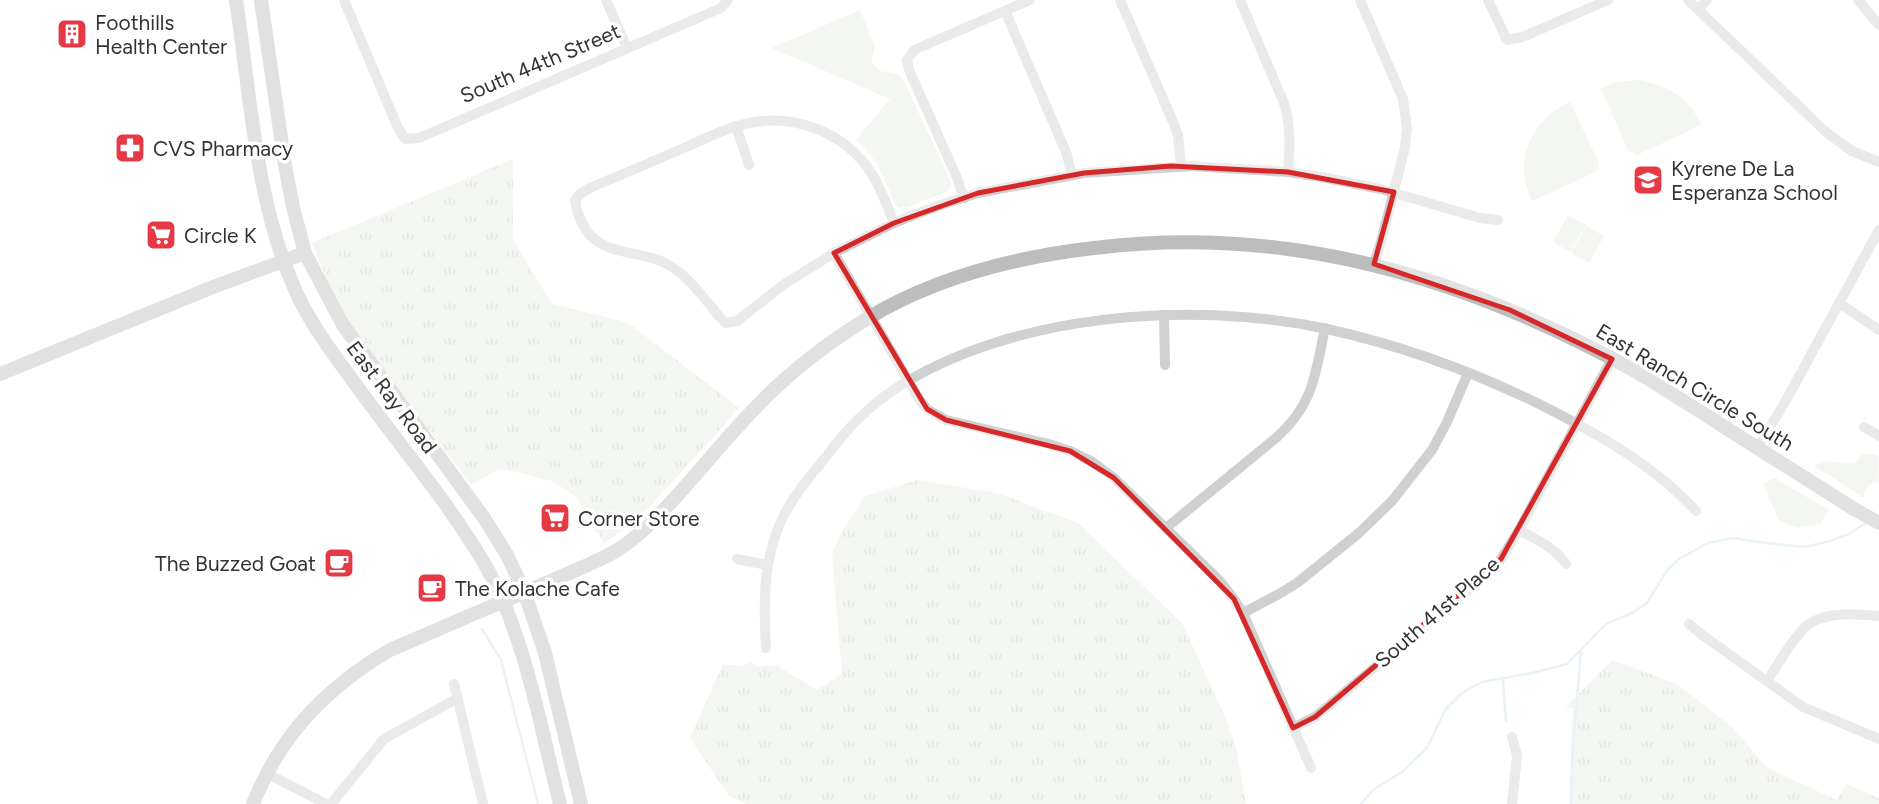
<svg xmlns="http://www.w3.org/2000/svg" width="1879" height="804" font-family="Figtree,sans-serif">
<defs>
<pattern id="grass-tufts" width="24" height="20" patternUnits="userSpaceOnUse" patternTransform="scale(1.75)"><rect width="24" height="20" fill="#e6ecdf"/><path d="M3 7l-1-3M5 7V3M7 7l1-3M15 17l-1-3M17 17v-4M19 17l1-3" fill="none" stroke="#c6cbc0"/></pattern>
</defs>
<rect width="100%" height="100%" fill="#fff"/>
<g fill="url(#grass-tufts)">
<path d="M513,159V240L552,304L622,321L631,325L739,408L647,510L633,523L604,543L574,495L552,481L512,471L499,469L471,485L360,339C341,308 325,277 312,243Z"/>
<path d="M918,480L997,493L1078,523L1182,623L1227,721L1236,747L1246,804H746L729,796L690,738L723,664L743,666L751,662L759,667L776,665L817,690L842,673L832,556L839,536L865,496Z"/>
<path d="M1612,660L1677,684L1732,727L1767,768L1837,800L1846,784L1879,798V804H1569L1573,708L1566,707Z"/>
</g>
<g fill="#e6ecdf">
<path d="M860,10L875,47L871,62L880,71L898,74L904,82L946,170L951,185L948,191L913,205L899,208L895,205C885,181 878,156 855,141L890,99L772,48Z"/>
<path d="M1638,80C1668,86 1688,95 1701,125L1637,155L1628,150L1601,89L1615,82Z"/>
<path d="M1570,102L1599,163L1596,172L1532,201C1512,161 1531,120 1570,102Z"/>
<path d="M1568,215L1586,225L1570,252L1553,242Z"/>
<path d="M1586,226L1604,236L1589,263L1571,253Z"/>
<path d="M1863,454L1878,455L1879,482C1868,482 1866,489 1863,498L1831,476L1814,467L1822,461L1854,463Z"/>
<path d="M1774,478L1829,510L1820,524L1797,528L1779,521L1763,484Z"/>
</g>
<g fill="none" stroke-linecap="round" stroke-linejoin="round">
<g stroke="#cfe2ee" stroke-width="2.5">
<path d="M482,629L501,660L538,804"/>
<path d="M1503,680L1506,722"/>
<path d="M1361,804L1374,789L1402,772L1427,748L1445,710L1463,692L1482,682L1532,673L1567,664L1606,624L1632,613L1647,603L1668,569L1679,559L1708,543L1732,538L1765,543L1805,547L1830,541L1849,534L1867,522"/>
<path d="M1571,804L1573,746L1581,650"/>
</g>
<g stroke="#d0d0d0" stroke-width="10">
<path d="M344,0L398,128L405,139L419,138L721,8L728,0"/>
<path d="M606,0L627,48"/>
<path d="M1120,0L1174,124L1178,135L1181,166"/>
<path d="M1240,0L1284,103C1291,126 1290,148 1288,172"/>
<path d="M1360,0L1403,99L1407,128L1405,147L1381,242L1374,264"/>
<path d="M1488,0L1507,40L1523,37L1608,0"/>
<path d="M1688,0L1826,132L1852,151L1879,162"/>
<path d="M1858,0L1879,25"/>
<path d="M1698,9L1707,0"/>
<path d="M1005,11L1066,152L1072,175"/>
<path d="M736,126L749,165"/>
<path d="M964,198L957,178L909,70L907,60L914,50L1030,0"/>
<path d="M894,223C888,207 881,189 872,174C845,132 794,112 745,124C725,128 705,139 686,147C654,161 623,174 592,187L581,193L575,200C576,211 580,220 586,230C606,258 642,249 669,265C692,279 707,303 725,323L737,321L783,285L834,253L894,223L937,206L978,193L1084,173L1191,166L1288,172L1327,178L1381,189L1480,218L1498,220"/>
<path d="M834,253L919,399L927,409L946,420L1049,444L1070,451L1091,461L1114,478L1220,581L1234,599L1243,613L1311,768"/>
<path d="M1839,303L1879,330"/>
<path d="M1164,315L1165,365"/>
<path d="M1864,427L1879,436"/>
<path d="M1757,448L1784,404L1879,230"/>
<path d="M1166,528L1276,438C1314,404 1315,375 1325,328"/>
<path d="M1519,530C1537,540 1554,547 1566,564"/>
<path d="M737,559L767,565"/>
<path d="M1243,613L1279,594L1297,583L1359,533L1392,501L1432,450L1447,422L1468,373"/>
<path d="M1689,624L1701,634L1803,707L1879,739"/>
<path d="M766,648C763,598 763,550 789,506C800,487 815,471 828,454C847,429 869,406 895,389C1011,313 1194,300 1327,329C1404,346 1477,373 1547,408C1600,435 1656,467 1696,511"/>
<path d="M1767,681C1777,666 1795,634 1809,624C1828,611 1858,614 1879,616"/>
<path d="M454,684L483,804"/>
<path d="M1293,728L1315,717L1478,582L1501,559L1519,530L1612,359"/>
<path d="M1512,737L1517,756L1512,804"/>
<path d="M266,773L326,804"/>
<path d="M331,804L384,739L458,698"/>
</g>
<g stroke="#bdbdbd" stroke-width="14">
<path d="M236,0C251,99 255,202 297,294C311,324 331,351 351,378C395,440 445,497 484,563C525,633 540,726 560,804"/>
<path d="M261,0L285,165L293,207L305,253L343,325L484,518L507,555L524,591L545,653L581,804"/>
<path d="M0,374L213,287L305,253"/>
<path d="M253,804C280,735 327,687 390,650L588,565C597,560 606,557 614,552C641,536 662,512 683,489C709,460 733,430 760,403C792,370 829,342 868,318C936,277 1016,257 1094,248C1285,224 1461,276 1628,367C1661,386 1693,407 1726,428C1769,455 1811,482 1854,509L1879,523"/>
</g>
</g>
<path d="M0 0H1879V804H0ZM1171,166L1288,172L1394,192L1374,264L1510,310L1612,359L1501,559L1315,717L1293,728L1234,599L1114,478L1070,451L946,420L927,409L834,253L894,223L978,193L1084,173Z" fill="#fff" fill-opacity=".55" fill-rule="evenodd"/>
<path fill="none" stroke="#d62828" stroke-width="5" stroke-linejoin="round" d="M1171,166L1288,172L1394,192L1374,264L1510,310L1612,359L1501,559L1315,717L1293,728L1234,599L1114,478L1070,451L946,420L927,409L834,253L894,223L978,193L1084,173Z"/>
<defs>
<g id="building-square" transform="scale(1.575)"><rect x="-9" y="-9" width="18" height="18" rx="4" fill="#e63946" stroke="#fff"/><path d="M-4-6H4V6H1V3H-1V6H-4ZM-2.5-4.3h1.7v1.8h-1.7ZM.8-4.3h1.7v1.8H.8ZM-2.5-1h1.7V.8h-1.7ZM.8-1h1.7V.8H.8Z" fill="#fff"/></g>
<g id="pharmacy-square" transform="scale(1.575)"><rect x="-9" y="-9" width="18" height="18" rx="4" fill="#e63946" stroke="#fff"/><path d="M-2-6h4v4h4v4h-4v4h-4v-4h-4v-4h4Z" fill="#fff"/></g>
<g id="school-square" transform="scale(1.575)"><rect x="-9" y="-9" width="18" height="18" rx="4" fill="#e63946" stroke="#fff"/><path d="M0-5L7-2L0 1L-7-2ZM-4 1L0 2.5L4 1V4Q0 6-4 4Z" fill="#fff"/></g>
<g id="supermarket-square" transform="scale(1.575)"><rect x="-9" y="-9" width="18" height="18" rx="4" fill="#e63946" stroke="#fff"/><path d="M-6-5.5h2.5l.6 2H6L4.5 2H-2.5L-4.4-4H-6ZM-1.5 3.2a1.3 1.3 0 1 0 .1 0ZM3 3.2a1.3 1.3 0 1 0 .1 0Z" fill="#fff"/></g>
<g id="cafe-square" transform="scale(1.575)"><rect x="-9" y="-9" width="18" height="18" rx="4" fill="#e63946" stroke="#fff"/><path d="M-5.5-4.5H6V0H3Q3 3.5 0 3.5H-2.5Q-5.5 3.5-5.5 0ZM3-3.2v2h1.7v-2ZM-6 4.5H4V6H-6Z" fill="#fff"/></g>
</defs>
<g fill-rule="evenodd">
<use href="#building-square" x="72" y="34"/>
<use href="#pharmacy-square" x="130" y="148"/>
<use href="#school-square" x="1648" y="180"/>
<use href="#supermarket-square" x="161" y="235"/>
<use href="#supermarket-square" x="555" y="518"/>
<use href="#cafe-square" x="339" y="563"/>
<use href="#cafe-square" x="432" y="588"/>
</g>
<g text-anchor="middle" dominant-baseline="central" stroke-width="7" stroke-linejoin="round" paint-order="stroke">
<g font-size="21" fill="#333" stroke="#fff" text-anchor="start">
<text x="95" y="22">Foothills<tspan x="95" dy="24">Health Center</tspan></text>
<text x="153" y="148">CVS Pharmacy</text>
<text x="1671" y="168">Kyrene De La<tspan x="1671" dy="24">Esperanza School</tspan></text>
<text x="184" y="235">Circle K</text>
<text x="578" y="518">Corner Store</text>
<text x="316" y="563" text-anchor="end">The Buzzed Goat</text>
<text x="455" y="588">The Kolache Cafe</text>
</g>
<g font-size="21" fill="#333" stroke="#fff">
<text transform="translate(540 63) rotate(-23)">South 44th Street</text>
<text transform="translate(1695 387) rotate(31)">East Ranch Circle South</text>
<text transform="translate(392 397) rotate(53)">East Ray Road</text>
<text transform="translate(1437 612) rotate(-41)">South 41st Place</text>
</g>
</g>
</svg>
